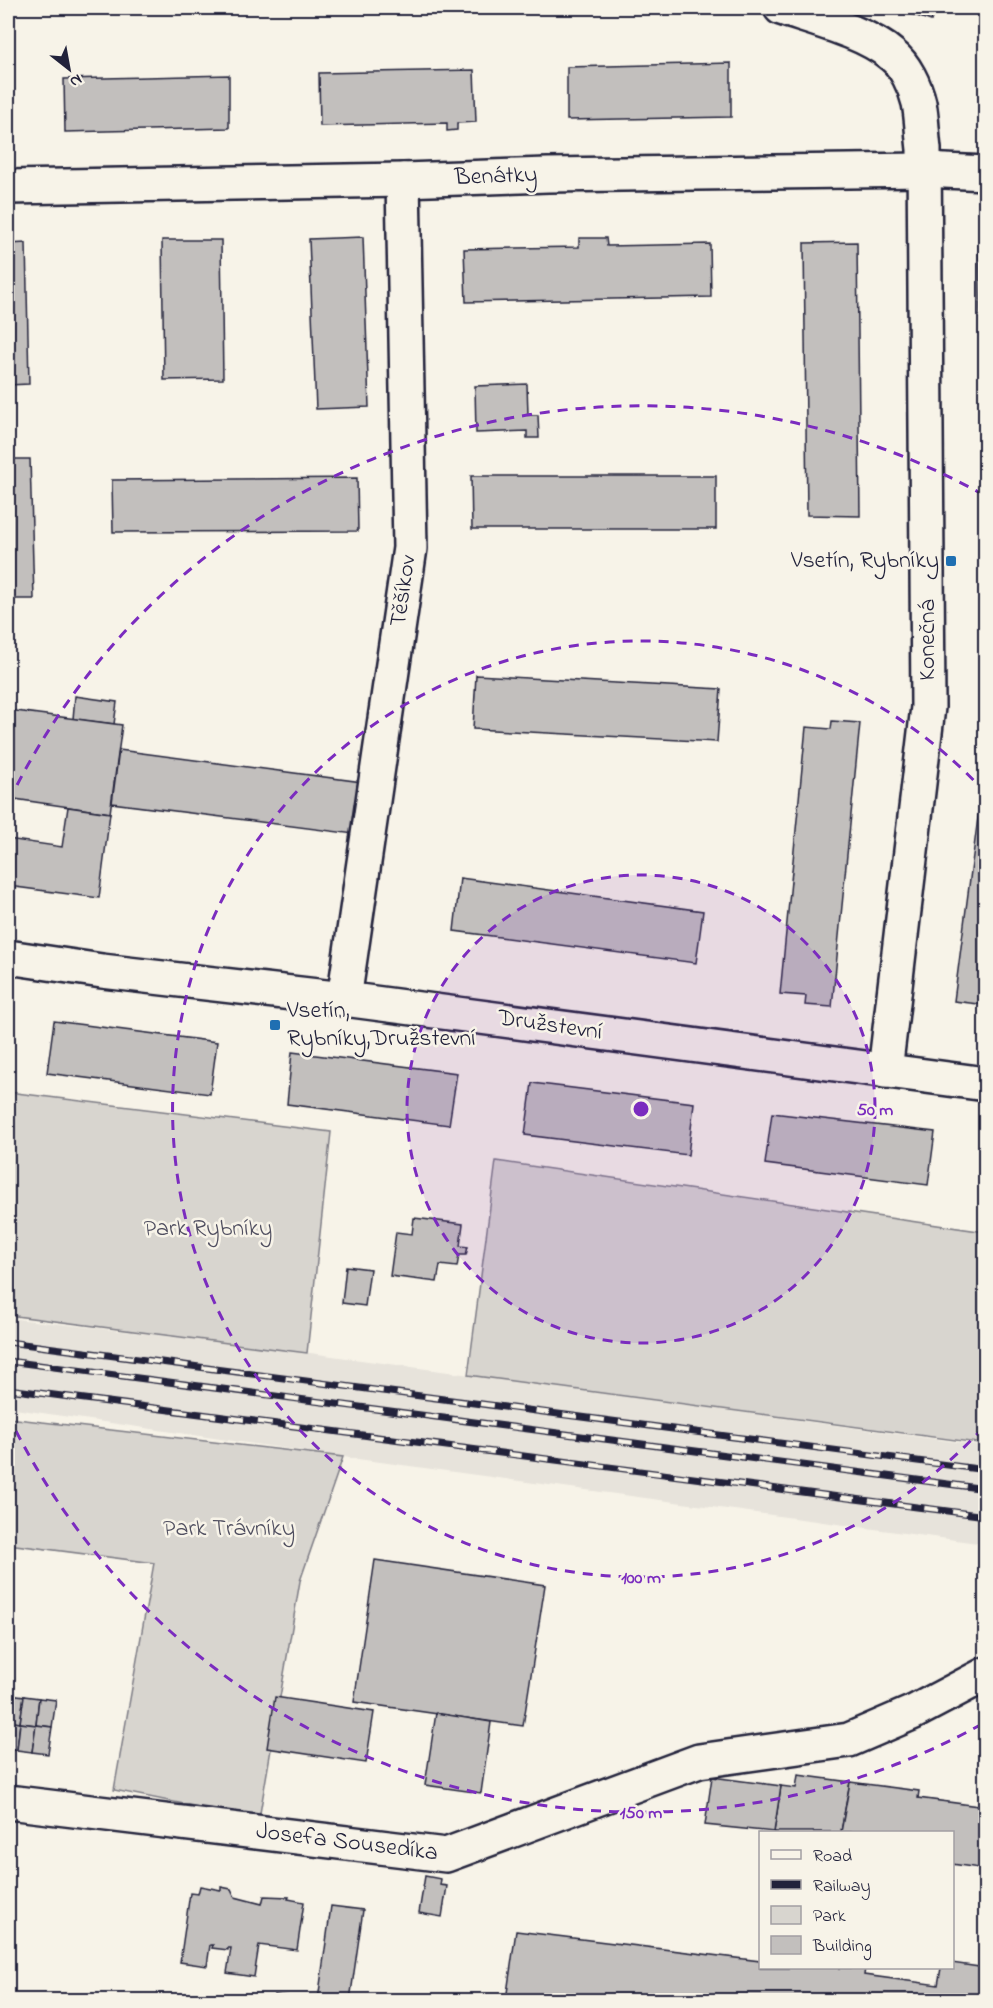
<svg xmlns="http://www.w3.org/2000/svg" width="993" height="2008" font-family="'Indie Flower',sans-serif">
<rect width="100%" height="100%" fill="#f7f3e8"/>
<filter id="ink" filterUnits="userSpaceOnUse"><feTurbulence type="fractalNoise" baseFrequency=".0167" numOctaves="2"/><feDisplacementMap in="SourceGraphic" scale="12" xChannelSelector="R" yChannelSelector="G"/><feConvolveMatrix kernelMatrix="1 2 1 2 8 2 1 2 1" color-interpolation-filters="sRGB"/></filter>
<g filter="url(#ink)">
<path fill="#e7e3db" d="M8,1318L281,1349L985,1446V1544L343,1457L8,1408Z"/>
<g fill="#d8d5cf" stroke="#7d7c85" stroke-width="1.5">
<path d="M8,1092L331,1132L307,1353L8,1315Z"/>
<path d="M496,1161L985,1232V1444L468,1375Z"/>
<path d="M8,1418L343,1457L300,1581L259,1819L114,1790L154,1563L8,1544Z"/>
</g>
<g fill="#c2bfbd" stroke="#22223b" stroke-width="1.5">
<path d="M905,8H936L931,21L903,11Z"/>
<path d="M731,63V117L567,120V67Z"/>
<path d="M474,70L476,122L457,123V130L447,131V123L320,126L319,73Z"/>
<path d="M229,75V128L65,132L64,79Z"/>
<path d="M363,237L369,407L316,409L309,239Z"/>
<path d="M579,238H606L607,246L710,244L711,297L466,302L464,249L579,247Z"/>
<path d="M162,240H221L223,379L164,380Z"/>
<path d="M979,241H986V514H983Z"/>
<path d="M857,242L860,516L807,515L804,243Z"/>
<path d="M26,243L29,384L8,385V244Z"/>
<path d="M527,384L528,415H538L539,438H527V431L476,433L475,386Z"/>
<path d="M8,459H30L34,599H8Z"/>
<path d="M471,476H716V529H472Z"/>
<path d="M357,478L358,531L113,532L112,480Z"/>
<path d="M476,675L721,689L717,742L473,729Z"/>
<path d="M75,696L117,702L114,724L73,719Z"/>
<path d="M8,710L122,725L110,813L8,798Z"/>
<path d="M832,721L860,723L832,1007L805,1005L806,996L780,994L806,727L831,729Z"/>
<path d="M119,750L362,782L354,834L112,803Z"/>
<path d="M986,756V1005L954,1001Z"/>
<path d="M68,807L110,813L99,898L8,886V839L62,847Z"/>
<path d="M460,878L703,911L696,963L454,931Z"/>
<path d="M54,1021L217,1042L210,1094L47,1073Z"/>
<path d="M292,1052L457,1073L449,1125L287,1104Z"/>
<path d="M532,1083L694,1103L688,1155L525,1135Z"/>
<path d="M772,1113L935,1132L928,1185L765,1164Z"/>
<path d="M414,1218L463,1224L460,1246L468,1247L466,1255H459L457,1267L440,1265L437,1282L390,1276L396,1232L412,1234Z"/>
<path d="M346,1266L370,1269L365,1306L342,1303Z"/>
<path d="M375,1560L545,1585L523,1726L354,1702Z"/>
<path d="M10,1694L24,1696L20,1723L8,1721Z"/>
<path d="M24,1696L39,1698L36,1725L20,1723Z"/>
<path d="M275,1697L374,1712L366,1763L267,1748Z"/>
<path d="M39,1698L56,1700L52,1727L36,1725Z"/>
<path d="M436,1713L491,1722L481,1793L425,1785Z"/>
<path d="M8,1721L20,1723L17,1750L8,1748Z"/>
<path d="M20,1723L36,1725L32,1752L17,1750Z"/>
<path d="M36,1725L52,1727L48,1754L32,1752Z"/>
<path d="M798,1775L850,1782L841,1832H774L781,1786L796,1788Z"/>
<path d="M712,1777L781,1786L774,1832L705,1825Z"/>
<path d="M850,1782L919,1791L918,1798L986,1807V1869L952,1864V1832H841Z"/>
<path d="M8,1865H11L8,1893Z"/>
<path d="M425,1876L441,1879L440,1885L447,1886L442,1917L419,1913Z"/>
<path d="M200,1886L221,1890V1887L231,1889L235,1897L262,1904L264,1896L289,1897L288,1899L304,1902L297,1950L259,1945L254,1977L227,1973L231,1948H228V1950L212,1948L213,1945H210L207,1966L180,1962L190,1893L198,1894Z"/>
<path d="M331,1906L363,1910L350,2000H318Z"/>
<path d="M516,1931L760,1961V1968H865L864,1975L938,1985L941,1968H952V1963L986,1968V2000H506Z"/>
<path d="M274,1995L318,2000H273Z"/>
</g>
<g fill="none" stroke-linecap="round" stroke-linejoin="round">
<g stroke="#22223b" stroke-width="38">
<g id="minor">
<path d="M781,8C813,19 866,32 892,55C905,65 915,86 919,103C922,118 922,134 924,149L928,707L885,1071"/>
<path d="M8,187L403,180L548,175L924,170L986,173"/>
<path d="M8,957L102,971L344,999L986,1084"/>
<path d="M344,999L410,548L403,180"/>
<path d="M8,1802L446,1855L699,1761L849,1740L914,1712L986,1674"/>
</g>
</g>
<use href="#minor" stroke="#f7f3e8" stroke-width="33"/>
<g stroke="#22223b" stroke-width="7">
<g id="rail">
<path d="M8,1342L986,1470"/>
<path d="M8,1361L986,1489"/>
<path d="M8,1389L986,1516"/>
</g>
</g>
<use href="#rail" stroke="#f7f3e8" stroke-width="4.5" stroke-dasharray="14" stroke-linecap="butt"/>
</g>
</g>
<circle cx="641" cy="1109" r="234" fill="#7b2cbf" fill-opacity=".12"/>
<g fill="none" stroke="#7b2cbf" stroke-width="3" stroke-dasharray="10 8">
<circle cx="641" cy="1109" r="234"/>
<path d="M983 1428A468 468 0 1 1 983 790"/>
<path d="M982 1724A703 703 0 0 1 9 1417M9 801A703 703 0 0 1 982 494"/>
</g>
<g fill="#1f6fb2" stroke="#f7f3e8" stroke-width="2">
<rect x="945" y="555" width="12" height="12" rx="3"/>
<rect x="269" y="1019" width="12" height="12" rx="3"/>
</g>
<g text-anchor="middle" dominant-baseline="central" stroke-width="5" stroke-linejoin="round" paint-order="stroke">
<g font-size="24" fill="#22223b" stroke="#f7f3e8">
<text transform="translate(496 177) rotate(-2)">Benátky</text>
<text transform="translate(404 591) rotate(-82)">Těšíkov</text>
<text transform="translate(928 640) rotate(-90)">Konečná</text>
<text transform="translate(550 1026) rotate(8)">Družstevní</text>
<text transform="translate(347 1843) rotate(7)">Josefa Sousedíka</text>
</g>
<g font-size="24" fill="#22223b" stroke="#f7f3e8" text-anchor="end">
<text x="939" y="561">Vsetín, Rybníky</text>
<text x="287" y="1011" text-anchor="start">Vsetín,<tspan x="287" dy="28">Rybníky,Družstevní</tspan></text>
</g>
<g font-size="24" fill="#504f60" stroke="#f7f3e8">
<text x="208" y="1229">Park Rybníky</text>
<text x="229" y="1529">Park Trávníky</text>
</g>
</g>
<circle cx="641" cy="1109" r="9" fill="#7b2cbf" stroke="#f7f3e8" stroke-width="3"/>
<g font-size="18" text-anchor="middle" font-weight="bold" fill="#7b2cbf" stroke="#f7f3e8" stroke-width="5" stroke-linejoin="round" paint-order="stroke">
<text x="875" y="1115">50 m</text>
<text x="641" y="1583">100 m</text>
<text x="641" y="1818">150 m</text>
</g>
<rect width="993" height="2008" fill="none" stroke="#f7f3e8" stroke-width="30"/>
<rect x="15" y="15" width="963" height="1978" fill="none" stroke="#22223b" stroke-width="2" filter="url(#ink)"/>
<rect x="759" y="1831" width="195" height="138" fill="#f7f3e8" stroke="#a29fa3" stroke-width="1.5"/>
<rect x="771" y="1850" width="30" height="9" fill="#f7f3e8" stroke="#a29fa3" stroke-width="1.5"/>
<text x="813" y="1861" font-size="18" fill="#22223b">Road</text>
<rect x="771" y="1880" width="30" height="9" fill="#22223b" stroke="#a29fa3" stroke-width="1.5"/>
<text x="813" y="1891" font-size="18" fill="#22223b">Railway</text>
<rect x="771" y="1906" width="30" height="18" fill="#d8d5cf" stroke="#a29fa3" stroke-width="1.5"/>
<text x="813" y="1921" font-size="18" fill="#22223b">Park</text>
<rect x="771" y="1936" width="30" height="18" fill="#c2bfbd" stroke="#a29fa3" stroke-width="1.5"/>
<text x="813" y="1951" font-size="18" fill="#22223b">Building</text>
<g transform="translate(69 69) rotate(149)" stroke="#f7f3e8" stroke-width="4.5" paint-order="stroke">
<path d="M0-4.5L10 22L0 15L-10 22Z" fill="#22223b"/>
<text y="-9" font-size="16" font-weight="bold" text-anchor="middle" fill="#22223b">N</text>
</g>
</svg>
